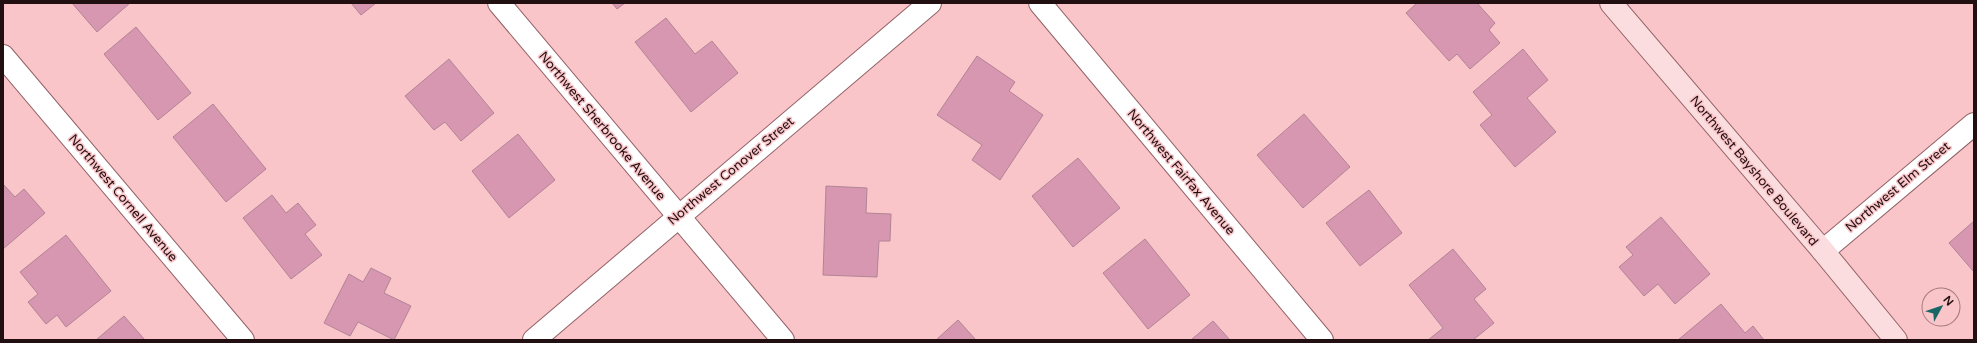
<svg xmlns="http://www.w3.org/2000/svg" width="1977" height="343" font-family="'Varela Round',sans-serif">
<rect width="100%" height="100%" fill="#fac5c9"/>
<g fill="#d897b1" stroke="#b18495">
<path d="M72,3H130L97,32Z"/>
<path d="M351,3H376L361,15Z"/>
<path d="M612,3H625L617,9Z"/>
<path d="M1417,3H1477L1495,23L1489,30L1500,43L1470,69L1457,54L1449,61L1406,13Z"/>
<path d="M666,18L695,54L712,41L738,73L691,112L635,42Z"/>
<path d="M136,27L191,93L158,120L104,54Z"/>
<path d="M1523,49L1548,80L1527,98L1556,132L1515,167L1480,125L1492,115L1473,92Z"/>
<path d="M977,56L1015,82L1009,91L1043,115L1000,180L972,160L982,145L937,115Z"/>
<path d="M449,59L494,113L461,141L445,122L434,130L405,96Z"/>
<path d="M213,104L266,169L226,202L173,137Z"/>
<path d="M1304,114L1350,167L1303,208L1257,155Z"/>
<path d="M518,134L555,180L509,218L472,171Z"/>
<path d="M1078,158L1120,208L1073,247L1032,196Z"/>
<path d="M3,184L15,197L24,189L45,213L3,249Z"/>
<path d="M826,186L867,188L866,213L891,214L890,241H879L877,277L823,275Z"/>
<path d="M1369,190L1402,233L1360,266L1326,223Z"/>
<path d="M272,195L286,213L298,203L316,225L305,234L322,255L291,279L243,218Z"/>
<path d="M1661,217L1710,274L1675,304L1658,284L1644,296L1619,267L1633,255L1626,247Z"/>
<path d="M1974,221V272L1949,243Z"/>
<path d="M66,235L111,291L66,327L57,315L46,324L28,302L38,294L20,272Z"/>
<path d="M1145,239L1190,295L1148,329L1103,273Z"/>
<path d="M1453,249L1486,289L1474,299L1494,323L1473,340H1428L1443,328L1409,285Z"/>
<path d="M371,268L391,278L384,293L411,306L394,340L358,322L350,336L324,323L349,274L363,282Z"/>
<path d="M1721,304L1745,333L1753,326L1764,340H1678Z"/>
<path d="M124,316L145,340H96Z"/>
<path d="M958,320L976,340H936Z"/>
<path d="M1213,321L1230,340H1191Z"/>
</g>
<g fill="none" stroke-linecap="round" stroke-linejoin="round">
<g stroke="#916266" stroke-width="24">
<g id="minor">
<path d="M499,3L783,340"/>
<path d="M1040,3L1322,340"/>
<path d="M3,56L243,340"/>
<path d="M1823,251L1974,124"/>
<path d="M534,340L930,3"/>
</g>
</g>
<g stroke="#916266" stroke-width="24">
<path id="secondary" d="M1611,3L1823,251L1896,340"/>
</g>
<use href="#minor" stroke="#fff" stroke-width="22"/>
<use href="#secondary" stroke="#fbdcdf" stroke-width="22"/>
</g>
<g text-anchor="middle" dominant-baseline="central" stroke-width="3" stroke-linejoin="round" paint-order="stroke">
<g font-size="13" fill="#210f11" stroke="#fac5c9">
<text transform="translate(602 126) rotate(50)">Northwest Sherbrooke Avenue</text>
<text transform="translate(731 171) rotate(-40)">Northwest Conover Street</text>
<text transform="translate(1754 171) rotate(50)">Northwest Bayshore Boulevard</text>
<text transform="translate(1181 172) rotate(50)">Northwest Fairfax Avenue</text>
<text transform="translate(1898 187) rotate(-40)">Northwest Elm Street</text>
<text transform="translate(123 198) rotate(50)">Northwest Cornell Avenue</text>
</g>
</g>
<rect width="1977" height="343" fill="none" stroke="#210f11" stroke-width="8"/>
<g transform="translate(1941 307) rotate(50)"><circle r="19" fill="#fac5c9" stroke="#a37c7f"/>
<path d="M0-3L7 15L0 10L-7 15Z" fill="#186666"/>
<text y="-6" font-size="11" font-weight="bold" text-anchor="middle" fill="#210f11">N</text>
</g>
</svg>
